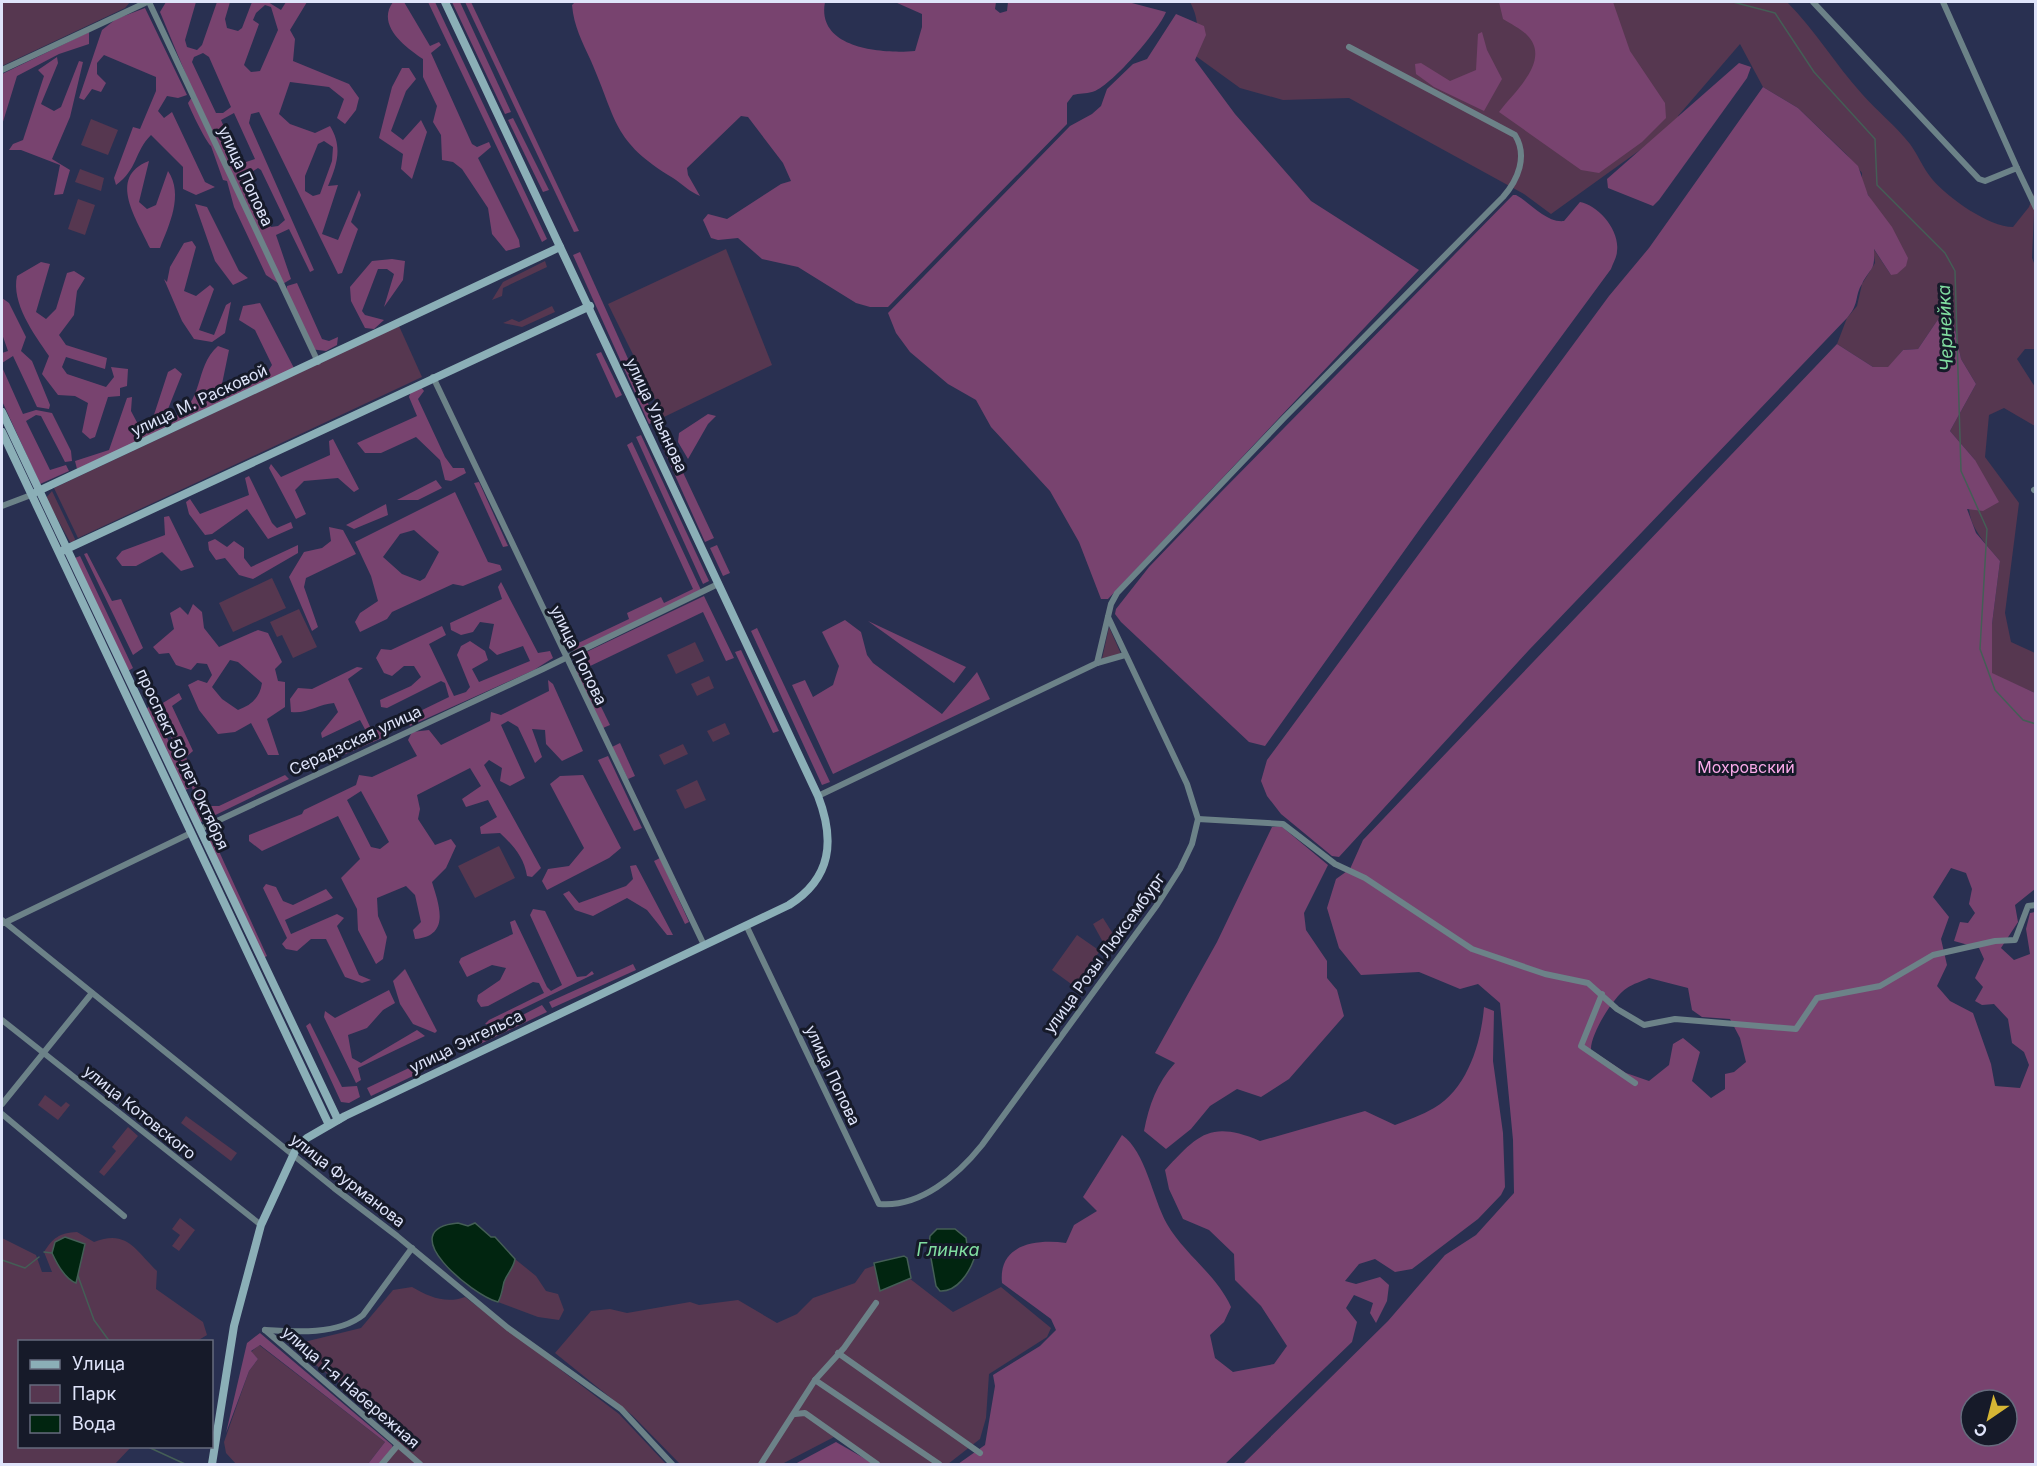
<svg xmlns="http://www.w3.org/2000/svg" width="2037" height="1466" font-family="Inter,sans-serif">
<rect width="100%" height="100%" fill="#293051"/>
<g fill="#563750" fill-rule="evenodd">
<path d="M2,2H130L125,8L2,66Z"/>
<path d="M1190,2H1787C1815,30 1835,64 1862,94C1877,111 1896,126 1910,144C1918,155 1923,168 1932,179C1948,198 1989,227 2013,227L2029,207L2035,191L2032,258L2036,268L2035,349H2025L2017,359L2035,387V426L2004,408L1989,415L1985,457L2019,503L2005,613L2011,642L2035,653V693L1992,674V624L2000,561C1962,517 1966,515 1975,460L1950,431L1976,384L1961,359L1954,325L1943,312L1918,349L1903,350L1888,368L1873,367L1837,344L1847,318L1857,306L1862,284L1875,263L1873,248L1891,275L1875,207L1862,184V173L1846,154L1798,108L1763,87L1740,44L1678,116L1679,122L1551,214L1524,194L1349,98L1283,100L1240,88L1193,54C1198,33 1200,21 1190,2Z"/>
<path d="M91,119L118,130L108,155L81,145Z"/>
<path d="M80,169L104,178L101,191L75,182Z"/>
<path d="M78,199L95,205L85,235L68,229Z"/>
<path d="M726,249L772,365L664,417L608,304Z"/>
<path d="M545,261L547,267L503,288L502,296L492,300L503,282Z"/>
<path d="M552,306L555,312L522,327L503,323L512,319L519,322Z"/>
<path d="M399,326L422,377L78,538L54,488Z"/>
<path d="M52,491L75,539L74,542H70L46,498Z"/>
<path d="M272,578L286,608L233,632L219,603Z"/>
<path d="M299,609L317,647L293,658L282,635L277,637L270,622Z"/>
<path d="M1109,627L1121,654L1102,659Z"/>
<path d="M695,642L704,661L676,674L667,655Z"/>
<path d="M709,676L714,688L697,696L691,684Z"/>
<path d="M725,723L730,734L713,742L707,731Z"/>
<path d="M683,744L688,754L664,765L659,755Z"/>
<path d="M697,780L706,800L685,809L676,790Z"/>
<path d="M499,846L515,878L475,898L458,866Z"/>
<path d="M1103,918L1115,937L1104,944L1093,924Z"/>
<path d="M1077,935L1100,951L1074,986L1052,970Z"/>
<path d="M45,1095L61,1107L66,1102L70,1105L58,1120L38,1105Z"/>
<path d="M186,1116L237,1153L231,1161L181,1123Z"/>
<path d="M128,1127L138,1136L104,1176L99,1172L116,1151L112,1147Z"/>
<path d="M180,1218L195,1230L179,1251L172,1246L180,1235L172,1229Z"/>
<path d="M77,1232L94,1242C127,1229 135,1250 157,1271L156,1289L203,1322L207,1335L197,1341L20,1342V1446L131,1447L115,1464H2V1238L36,1255L42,1272H52L44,1252C53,1238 59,1233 77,1232ZM85,1244L76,1283C65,1279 57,1264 52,1253Z"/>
<path d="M515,1259L536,1276L546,1291L558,1294L564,1310L559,1320L538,1317L498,1302C502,1295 502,1290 504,1282C507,1273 513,1270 515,1259Z"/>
<path d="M887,1261L953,1312L1001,1287L1051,1328L1047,1337L989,1374L986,1418L980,1439L948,1464H879L836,1436L782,1464H680L632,1415L555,1353L591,1311L610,1309L627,1313L690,1302L699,1305L738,1300L777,1323L797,1314L813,1298L855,1283L865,1269Z"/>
<path d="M412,1287C429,1297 446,1304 465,1297L619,1414L666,1464H382L398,1445L390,1423L312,1362L304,1349V1342L361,1328L393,1290Z"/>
<path d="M259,1345L385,1442L368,1464H236L226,1453L224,1442L249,1371L258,1359L251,1352Z"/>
</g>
<g fill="#78436f" fill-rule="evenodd">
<path d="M166,2H196L185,40L187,47L197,50L202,45L217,2H230L225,19L227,28L238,31L242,28L252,2H268L281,10L286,2H307L290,30L295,39L293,61L349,84L359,98L356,110L345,124L337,118L344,99L329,87L290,82L279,114L290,124L315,133L330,126C343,147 337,165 328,186L338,185L322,234L338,240L359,190L361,195L351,222L358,229L342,273L338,274L259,112L251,114L249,123L314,270L310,272L289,229L276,235L291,279L281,285L266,275L234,207L227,181L223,180L211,146C206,142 190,109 188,103L194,94L160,12ZM265,5L271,7L278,30L260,71L251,72L244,65L259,24L253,20L256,13ZM203,53L209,57L231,107L223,113H216L192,62L194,57ZM234,113L255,159L240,164L221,120ZM324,141L333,147L332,161L320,194L313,196L305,191V176L318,144ZM258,168L261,170L285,220L278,226L271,227L247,175Z"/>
<path d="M393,2H404L430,46L439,42L441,45L431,53L472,144L477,147L489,142L491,147L478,158L519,240L520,247L506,251L492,234L488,208L462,169L453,162L442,160L441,135L433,122L437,106L423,77V59C405,47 376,25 393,2Z"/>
<path d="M428,2H435L547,239L542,242Z"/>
<path d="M452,2H460L511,112L505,114Z"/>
<path d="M465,2H471L579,231L574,232Z"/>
<path d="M575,2H825C816,49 882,54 915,51L922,27V14L895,2H996L995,9L1000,13L1007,11L1008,2H1128L1166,12C1159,30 1110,88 1092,92C1086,94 1079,93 1073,95L1067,103V124L888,307H870L856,303L798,267L762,259L738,238L718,240L711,238L703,220L708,214L727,219L781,184L791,181L783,163L748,117L741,116L687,168L688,175L700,196C690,192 682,184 673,178C612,141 617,120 591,61C582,41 574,27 572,5Z"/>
<path d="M1499,2H1613L1630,51L1665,103L1666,118L1642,142L1599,173L1581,170L1499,112C1514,92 1552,60 1527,35C1521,29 1511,24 1503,19Z"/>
<path d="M145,8L187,95L178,98L167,96L158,111L164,118L172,112L205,182L215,187L196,195L183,189V167L151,135C134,152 138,169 116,185L114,178L133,127L140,129L156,91V77L104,55L97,63V74L106,83L101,92L92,89L84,100L79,98L102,30L116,19Z"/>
<path d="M1176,14L1204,26L1206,35L1195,60L1235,114L1311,201L1419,270L1108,599H1101L1079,542L1050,491L991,427L976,400L948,384L910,352L896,333L888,313L1070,126L1092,114L1101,106L1107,89L1133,64L1147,59Z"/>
<path d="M89,32V44L59,54L17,76L2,125V74Z"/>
<path d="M1482,32L1487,50L1502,79L1484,111L1434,87L1416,74L1415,64L1421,63L1450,81L1476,70L1478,34Z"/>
<path d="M57,57L58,63L41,104L54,111L61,107L79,61L83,62L70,117L52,159L70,170L63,194L54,195L60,165L21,150H9L13,144L23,140L44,76L38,70Z"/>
<path d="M1739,63L1751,67L1747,78L1659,200L1653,206L1608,188L1607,179Z"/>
<path d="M402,68H409L416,79L406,91L391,131L403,140L421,120L427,132L412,179L401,169L403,154L379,138L392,87Z"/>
<path d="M1763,87L1798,108L1858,166L1868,195L1892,227L1908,258L1906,266L1897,274L1891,275L1874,249C1875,273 1871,266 1862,284C1854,297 1860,303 1847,318L1529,650L1339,857L1332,856L1281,814L1267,796L1261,781L1267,760L1609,296L1649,248Z"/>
<path d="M513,118L549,190L543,192L508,120Z"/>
<path d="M149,161L139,202L147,209L156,205L168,171C184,195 169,225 160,248H150C138,221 106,177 149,161Z"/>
<path d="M1513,195H1516C1531,203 1546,223 1564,221L1580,202C1598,205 1620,230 1617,251C1617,257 1613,263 1611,269L1422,526L1265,746L1249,742L1121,622L1115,614L1116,609L1149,567L1221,492Z"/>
<path d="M195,204L207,207L239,271L248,278L233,285L215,261Z"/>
<path d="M192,241L196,247L184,291L196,296L210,285L214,289L199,330L214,335L226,305L231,302L225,333L212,342L194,339L182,321L164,279L167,282L170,267L184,243Z"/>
<path d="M580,252L656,421L649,424L573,255Z"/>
<path d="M392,259L405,261L403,280L384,307L394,274L387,269H378L362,311L365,315L384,320L374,329L365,328L351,301L350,287L372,261Z"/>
<path d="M41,262L50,264L36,312L46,319L56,309L67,273L74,271L85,278L77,291L74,315L59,335L66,345L107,358L105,369L66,357L62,367L67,374L106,387L114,377L111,367L128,369L127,386L120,388V396L108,397L95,437L90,439L82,432L88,403L75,396L58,395L42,374L49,356C34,334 11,303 17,276Z"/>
<path d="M297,283L322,339L329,341L338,337L337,345L326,351L310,349L287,296V286Z"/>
<path d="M2,298L9,303L26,337L21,351L32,361L50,405L49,409L37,407L13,356L2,363V353L8,351L2,334Z"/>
<path d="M260,303L295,370L77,469L75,461L109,450L127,398L132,397L131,411L140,428L150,427L168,372L175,368L182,374L166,414L171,419C206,403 193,368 218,346L229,350L222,384L225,392L266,374L272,365L255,330L239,320L243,306Z"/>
<path d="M1943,312L1954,325L1961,359L1976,384L1950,431L1975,460L1999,502L1983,511L1967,509L1976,533L2000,561L1992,624V673L2035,693V889L2015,905L2018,922L2001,948L2014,960L2030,954L2026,929L2030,913L2035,912V1464H1243L1388,1321L1445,1255L1476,1235L1514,1193L1513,1140L1500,1003L1478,984L1460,989L1419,972L1361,975L1339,948L1327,908L1336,879L1350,869L1363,840L1837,344L1873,367H1888L1903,350L1918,349ZM1951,868L1966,873L1972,889L1969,904L1975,913L1968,923L1960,922L1954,941L1979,948L1984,959L1975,978L1983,987L1975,1001L1982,1005L1994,1004L2008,1019L2012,1043L2024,1052L2029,1065L2020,1088L1995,1086L1991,1064L1973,1013L1950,1001L1937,986L1947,965L1941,939L1949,917L1933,897ZM1649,978L1688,988L1692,1010L1702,1017L1730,1019L1740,1038L1746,1062L1734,1072L1725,1074V1089L1711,1098L1692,1081L1700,1052L1683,1038L1673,1044L1669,1065L1649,1081L1626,1073L1591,1050C1590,1035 1613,997 1627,988C1633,984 1642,981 1649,978ZM1971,1400H2007V1436H1971Z"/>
<path d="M601,352L622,395L616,398L596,354Z"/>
<path d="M2,367L23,414L36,410L52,413L71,451L72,461L65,462L41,416L36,415L26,421L50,470L66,465L69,471L40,484L2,401Z"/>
<path d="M421,387L424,391L418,399L445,457L453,468H464L466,473L451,481L445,480L440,460L416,437L381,453H365L357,443L417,416L409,397L411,391Z"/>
<path d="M708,414L716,416L708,424L688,459L678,442L679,433Z"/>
<path d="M663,430L714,538L705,542L661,444L658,434Z"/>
<path d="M641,435L709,581L703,584L636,437Z"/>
<path d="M333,439L359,489L354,492L338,478L304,481L295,490L306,514L296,519L269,468L271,464L281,477L330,455L329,441Z"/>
<path d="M632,442L701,590L574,652L572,646L629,619L627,613L661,597L664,603L693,589L627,445Z"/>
<path d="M249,476L272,523L277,528L291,522L293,528L268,539L247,509L212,534L205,535L189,514L186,502L190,499L200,514L249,495L245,478Z"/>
<path d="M436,480L442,488L418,500H397Z"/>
<path d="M479,482L508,546L503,547L474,483Z"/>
<path d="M455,492L488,562L500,565L502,570L463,586L453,584L392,612L387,619L360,632L355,622L360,613L378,601L371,576L355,542ZM414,530L439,552L425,578L420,581L402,574L383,557L400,534Z"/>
<path d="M386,504L388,515L354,529L346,525Z"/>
<path d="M169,516L194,567L181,571L162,552L136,566H122L116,558L122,551L165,535L164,517Z"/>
<path d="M329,527L343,530L356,554L306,578L304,587L318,627L312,631L289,577L304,552L322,548L331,541Z"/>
<path d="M215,539L227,547L234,541L244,548V558L251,567L298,545V553L253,579L239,575L225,558L216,560L209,550L208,542Z"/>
<path d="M717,545L730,573L723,576L710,548Z"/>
<path d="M87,553L112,601L121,599L143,648L133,655L84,554Z"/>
<path d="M80,556L133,668L128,671L75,558Z"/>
<path d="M501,582L538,653L550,651L553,658L534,670L410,726L406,720L414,714L449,697L445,683L441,681L387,708L381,707L380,700L411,686L421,677L414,666H404L392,676L384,673L376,658L381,649L391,650L442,626L446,635L429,644L454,696L466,692L470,687L457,655L461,646L470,641L485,651L488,660L472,669L479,682L530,661L523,646L497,655L489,648L494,624L480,622L473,632L461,635L451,630L450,623L502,599L498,587Z"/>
<path d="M704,596L734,658L726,661L703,612L586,668L580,655Z"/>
<path d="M193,604L202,612L204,628L219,647L258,630L268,633L282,662L275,669L278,681L285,682V707L267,719L279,755H268L251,723L235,732L218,734L199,710L188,685L198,680L207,683L212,675L207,664L197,663L191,670L176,665L169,653L159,654L153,647L174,629L170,613L180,607L188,615ZM230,660L238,662L262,683C260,697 252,705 238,710L222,699L212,687Z"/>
<path d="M845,620L861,632L867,655L873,663L942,714L977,672L990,699L833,774L792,685L805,680L813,697L833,685L839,666L822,632Z"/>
<path d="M868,621L966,667L954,683Z"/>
<path d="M757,628L830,782L822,785L751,631Z"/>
<path d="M741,650L779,731L773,733L735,652Z"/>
<path d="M357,667L363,668L348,679L372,731L386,728L389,735L334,759L315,764V761L366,737L367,733L360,720L322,738L321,733L338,712L334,703C319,704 307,714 291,712L290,699L298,688L312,689Z"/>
<path d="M582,668L610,725L603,728L575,671Z"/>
<path d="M548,680L553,684L583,751L562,761L546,744L545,730L532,729L542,757L535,763L518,727L508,721L501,725L525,778L510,786L500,781L502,768L489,760L484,765L541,868L532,877L527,876C524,857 513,845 500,833L481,834L480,827L497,817L488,800L466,807L462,799L481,786L470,768L417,795L420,809L418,819L435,845L451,839L456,846L446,868L432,882C439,905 451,936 415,939L413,930L421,922L415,895L406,886L377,898L378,916L387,937L383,959L376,964L358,930L357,909L341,878L360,859L338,816L262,851L249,841V835L302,814L304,810L356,785L359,775L372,777L417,756L408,740L412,732L429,730L441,745L490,721L491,712L501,715L549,691ZM361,791L389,842L380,849L371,847L347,800Z"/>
<path d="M179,693L182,699L172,706L193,751L186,757L208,806H219L285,775L289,779L199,823L189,802L195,795L158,706Z"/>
<path d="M152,705L190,788L183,791L146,709Z"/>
<path d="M620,743L635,776L628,779L612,747Z"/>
<path d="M608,756L642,828L634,831L598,760Z"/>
<path d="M583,775L621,848L609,858L547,890L542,881L548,869L569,866L584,848L550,784L560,776Z"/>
<path d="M1281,826L1328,865L1304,913L1306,930L1327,961V978L1337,990L1344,1016L1289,1079L1261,1097L1237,1089L1210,1106L1191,1129L1166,1149L1144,1131C1149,1105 1157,1083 1175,1063L1155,1053L1217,942L1272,827Z"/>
<path d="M212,836L267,956L263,958L207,838Z"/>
<path d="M660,858L689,922L685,924L654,861Z"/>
<path d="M636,865L673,935H667L647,910L627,898L593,916L575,910L563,894L569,891L579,903L626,886L633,879L630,866Z"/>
<path d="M266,884L276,887L283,901L293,905L326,889L333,898L285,920L291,934L337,914L344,918L337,926L359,975L371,980L362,983L345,977L326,939H311L297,951L286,949L282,944L287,938L263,888Z"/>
<path d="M533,909L545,911L577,977L586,976L592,971L594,974L489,1025L485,1024L489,1020L544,993L539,983L533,982L488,1006L481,1007L477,1001L478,995L500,980L506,968L492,965L467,977L459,962L461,958L513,934L510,922L515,920L547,987L551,991L562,985L530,915Z"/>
<path d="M633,964L636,970L552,1008L549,1002Z"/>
<path d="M405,969L437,1031L435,1033L413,1024L400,1004L393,981Z"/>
<path d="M389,990L395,1003L383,1010L367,1028L348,1035L352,1058L361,1063L417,1030L425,1036L358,1068L361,1080L356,1083L324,1017L325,1011L335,1018Z"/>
<path d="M542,1005L547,1012L474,1047L472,1041Z"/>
<path d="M1484,1007L1494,1011L1493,1061L1503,1133L1505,1187L1501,1195L1478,1219L1412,1269L1395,1272L1375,1259L1359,1264L1345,1281L1356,1284L1380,1277L1389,1285L1387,1301L1376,1323L1370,1313L1373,1303L1354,1295L1346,1308L1357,1322L1352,1342L1225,1464H958L985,1445L995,1386L993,1375L1040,1346L1056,1330L1051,1319L1002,1283C998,1244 1036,1239 1066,1243L1074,1225L1097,1211L1083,1197L1122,1135C1146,1152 1152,1197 1167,1224C1185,1255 1217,1275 1231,1307L1224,1322L1210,1335L1215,1358L1233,1372L1274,1364L1287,1346L1261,1306L1235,1280L1234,1254L1209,1230L1183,1219L1169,1189L1165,1170C1198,1135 1210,1120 1260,1141L1365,1111L1395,1125C1408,1120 1422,1115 1434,1108C1467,1089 1481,1044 1484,1007Z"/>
<path d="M310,1023L342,1087L357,1086L360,1097L349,1103L341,1102L306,1026Z"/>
<path d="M434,1056L438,1064L371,1096L367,1088Z"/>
<path d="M260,1333L392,1445L393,1448L380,1464H368L385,1442L260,1345L251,1351L258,1359L249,1371L226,1433L247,1343Z"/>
<path d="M836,1442L874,1464H795Z"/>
</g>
<g fill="#012510" stroke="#445e56" stroke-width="1.5">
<path d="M458,1223L468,1226L475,1223L491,1237H495L515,1259C513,1270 507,1273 504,1282C502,1290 502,1295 498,1302C472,1295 391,1229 458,1223Z"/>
<path d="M937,1229H955L966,1238L968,1252L974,1259C969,1273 957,1292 940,1291L936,1286L929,1247L930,1236Z"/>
<path d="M65,1237L85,1244L76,1283C65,1279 57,1264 52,1253L55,1242Z"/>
<path d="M904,1256L907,1258L911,1278L880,1291L874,1263Z"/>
</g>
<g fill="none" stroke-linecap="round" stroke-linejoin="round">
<g stroke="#445e56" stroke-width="1.5">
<path d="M1733,2L1775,13L1814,72L1875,139L1877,185L1945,253L1955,271L1961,471L1987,529L1980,649L1995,690L2023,720L2036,724"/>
<path d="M44,1252L52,1253"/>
<path d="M2,1260L25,1268L39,1257"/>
<path d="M78,1276L94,1320L110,1342"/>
<path d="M146,1446L185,1464"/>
</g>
<g stroke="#6c8288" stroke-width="6">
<path d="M149,2L318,362"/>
<path d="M1813,2L1979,179L1985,181L2017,168L2036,208"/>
<path d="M1943,2L2017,168"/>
<path d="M2,70L147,2"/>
<path d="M433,377L704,945"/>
<path d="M2034,490L2036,489"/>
<path d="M2,506L31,495"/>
<path d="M1097,663L1111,604L1117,593L1284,418L1503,197C1518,180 1528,156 1515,135L1349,47"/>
<path d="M818,796L1097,663L1125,655"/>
<path d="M1198,819L1283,824L1335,864L1365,878L1472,949L1545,974L1588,983L1617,1009L1644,1025L1675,1019L1796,1029L1817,998L1880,986L1933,955L1995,941L2015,940L2028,906L2036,905"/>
<path d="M200,829L543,669L718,584"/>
<path d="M2,920L334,1188L397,1236L508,1328L621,1409L672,1464"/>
<path d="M4,923L191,833"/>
<path d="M746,925L879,1204C920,1208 958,1175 982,1145L1157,905L1180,869L1192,844L1198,819L1187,784L1108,617"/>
<path d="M1602,994L1581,1046L1635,1083"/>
<path d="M2,1020L261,1225"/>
<path d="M2,1104L92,993"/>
<path d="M2,1114L124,1216"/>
<path d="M265,1330L420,1464"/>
<path d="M265,1330C295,1332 338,1335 363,1315L412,1248"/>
<path d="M838,1353L980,1453"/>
<path d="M815,1380L939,1464"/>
<path d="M795,1414L805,1413L877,1464"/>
<path d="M382,1464L398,1445"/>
<path d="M761,1464L815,1380L844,1348L876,1303"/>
</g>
<g stroke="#8bafb7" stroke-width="8">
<path d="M2,412L338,1120"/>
<path d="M2,432L329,1125"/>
<path d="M36,492L560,247"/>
<path d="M62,551L590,306"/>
<path d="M212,1464L234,1326L261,1225L297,1147L307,1138L345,1116L789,905C832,878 835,840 818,796L445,2"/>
</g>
</g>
<g text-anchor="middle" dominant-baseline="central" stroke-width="6" stroke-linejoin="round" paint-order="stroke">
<g font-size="16" fill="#dfe4fa" stroke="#161a29">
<text transform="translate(246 176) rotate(65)">улица Попова</text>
<text transform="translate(199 400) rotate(-25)">улица М. Расковой</text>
<text transform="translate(657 415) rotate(65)">улица Ульянова</text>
<text transform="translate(579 655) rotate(64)">улица Попова</text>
<text transform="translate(355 740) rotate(-25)">Серадзская улица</text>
<text transform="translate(183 759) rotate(65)">проспект 50 лет Октября</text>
<text transform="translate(1104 953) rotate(-54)">улица Розы Люксембург</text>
<text transform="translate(466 1041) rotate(-26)">улица Энгельса</text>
<text transform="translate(833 1075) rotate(65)">улица Попова</text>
<text transform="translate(140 1112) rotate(39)">улица Котовского</text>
<text transform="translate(348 1180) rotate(38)">улица Фурманова</text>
<text transform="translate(351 1387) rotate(41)">улица 1-я Набережная</text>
</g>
<g font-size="16" fill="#faaaea" stroke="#161a29">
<text x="1746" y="767">Мохровский</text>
</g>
<g font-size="18" font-style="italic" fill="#80dda0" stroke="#161a29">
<text transform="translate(1945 328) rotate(-92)">Чернейка</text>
<text x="948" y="1249">Глинка</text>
</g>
</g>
<rect width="2037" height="1466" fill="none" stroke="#dfe4fa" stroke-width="6"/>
<rect x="18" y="1340" width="195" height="108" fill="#161a29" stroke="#666b7d" stroke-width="1.5"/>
<rect x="30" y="1360" width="30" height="9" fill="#8bafb7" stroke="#666b7d" stroke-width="1.5"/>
<text x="72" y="1370" font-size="18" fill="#dfe4fa">Улица</text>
<rect x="30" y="1385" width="30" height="18" fill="#563750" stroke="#666b7d" stroke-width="1.5"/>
<text x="72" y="1400" font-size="18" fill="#dfe4fa">Парк</text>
<rect x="30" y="1415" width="30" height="18" fill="#012510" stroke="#666b7d" stroke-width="1.5"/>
<text x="72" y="1430" font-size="18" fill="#dfe4fa">Вода</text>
<g transform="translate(1989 1418) rotate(215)"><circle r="28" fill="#161a29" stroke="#666b7d" stroke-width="1.5"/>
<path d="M0-4.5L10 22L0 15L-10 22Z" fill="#d6b534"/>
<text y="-9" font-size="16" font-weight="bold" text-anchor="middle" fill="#dfe4fa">С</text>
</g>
</svg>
